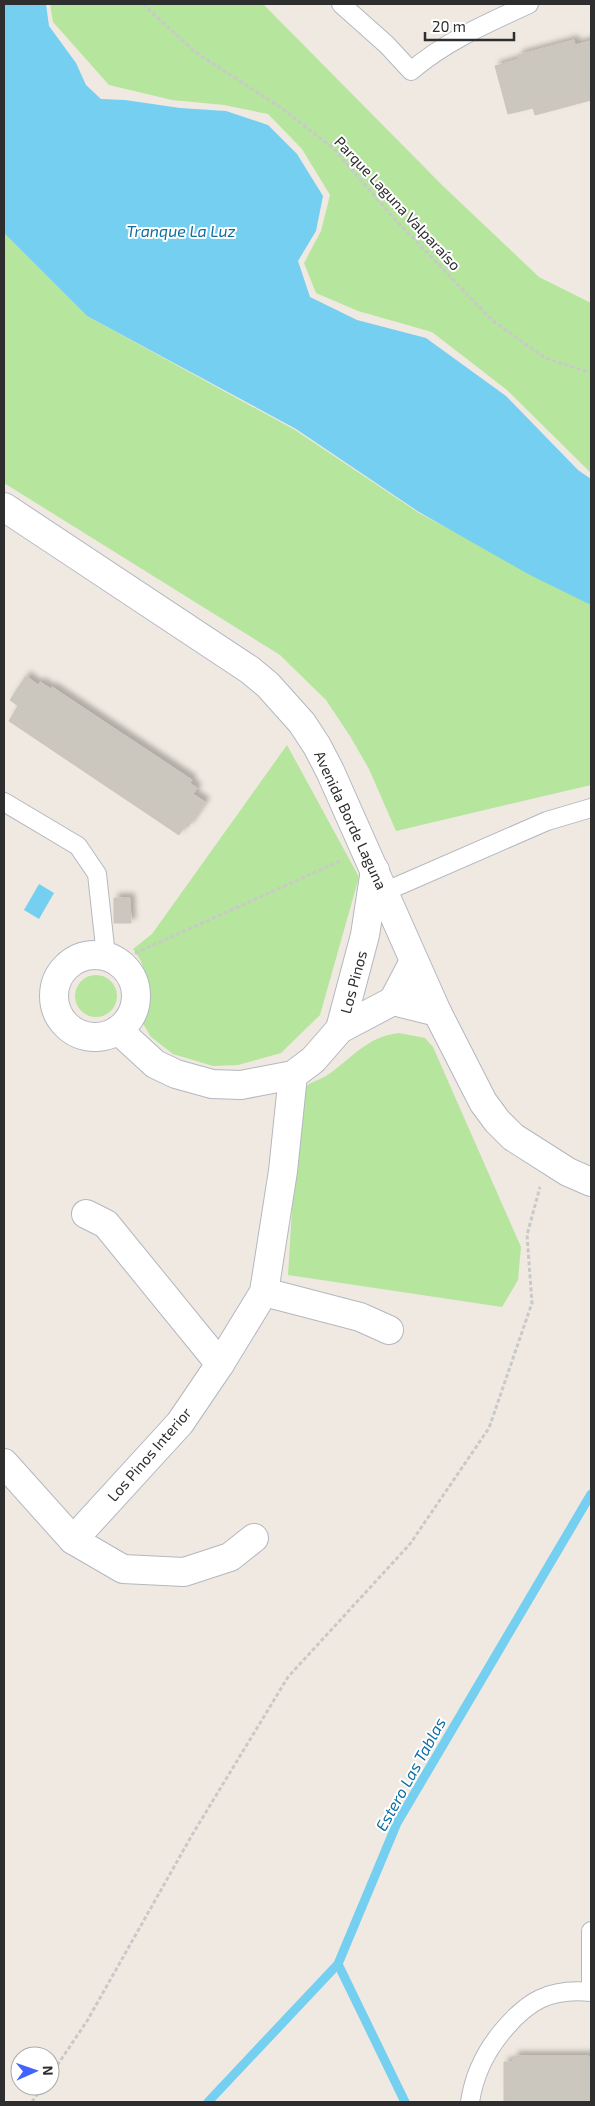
<svg xmlns="http://www.w3.org/2000/svg" width="595" height="2106" font-family="'Exo 2',sans-serif">
<defs>
<filter id="shadow"><feDropShadow dx="4.5" dy="-4.5" stdDeviation="2.5" flood-color="#0004"/></filter>
</defs>
<rect width="100%" height="100%" fill="#efe9e1"/>
<g fill="#b6e59e">
<path d="M50,4H263L443,186L539,277L591,303V473L507,390L432,332L358,311L316,293L304,263L321,231L330,195L302,149L268,114L224,105L172,100L109,85L53,22Z"/>
<path d="M4,233L87,316L295,430L419,513L591,604V785L396,831L369,769L350,736L326,700L280,655L4,483Z"/>
<path d="M287,745L359,877L320,1015L281,1053L238,1065L213,1066L173,1054L151,1037L142,1022L145,999V975L141,961L133,949L152,934Z"/>
<circle cx="96" cy="996" r="21"/>
<path d="M399,1033L425,1038L433,1047L521,1247L518,1280L502,1307L288,1275L294,1177L302,1090C309,1082 317,1081 326,1076C352,1059 365,1037 399,1033Z"/>
</g>
<g fill="#75cff0">
<path d="M4,4H46L49,26L76,63L86,85L101,99L125,100L180,108L226,111L268,125L297,154L323,196L316,231L298,261L310,297L357,320L426,338L506,396L578,470L591,479V605L530,575L419,512L296,429L87,316L4,233Z"/>
<path d="M39,884L54,893L39,919L24,910Z"/>
</g>
<g fill="none" stroke-linecap="round" stroke-linejoin="round">
<g stroke="#75cff0" stroke-width="9">
<path d="M338,1964L405,2102"/>
<path d="M208,2102L338,1964L397,1823L591,1494"/>
</g>
</g>
<g fill="#cbc7bf" stroke="#cbc5ba" filter="url(#shadow)">
<path d="M574,40L575,45L591,41V94H589L591,100L535,115L533,108L508,114L495,66L519,59L518,55Z"/>
<path d="M26,676L38,685L40,682L51,689L52,687L192,780L190,783L197,788L193,794L205,802L188,827L185,825L179,835L9,721L18,706L10,700Z"/>
<path d="M114,898H130L131,923H114Z"/>
<path d="M514,2056H589V2062H591V2102H504V2062H513Z"/>
</g>
<g fill="none" stroke-linecap="round" stroke-linejoin="round">
<g stroke="#b4b7c1" stroke-width="20">
<g id="service">
<path d="M341,4L387,45L411,71C446,41 488,23 529,4"/>
<path d="M4,802L78,846L97,874L106,956"/>
<path d="M384,892L547,821L591,808"/>
<path d="M470,2102C474,2075 484,2054 501,2033C527,2001 549,1988 591,1992V1931"/>
</g>
</g>
<g stroke="#b4b7c1" stroke-width="30">
<g id="minor">
<circle cx="95" cy="996" r="41"/>
<path d="M393,1001L414,961"/>
<path d="M340,1029L365,935L375,870"/>
<path d="M118,1030L155,1064L176,1074L212,1084L241,1085L293,1075L313,1060L340,1029L393,1001L437,1012"/>
<path d="M86,1214L106,1224L220,1364"/>
<path d="M264,1292L360,1317L389,1330"/>
<path d="M4,1463L73,1540L123,1569L184,1572L230,1557L254,1538"/>
<path d="M73,1540L180,1423L220,1364L264,1292L283,1171L293,1075"/>
</g>
</g>
<g stroke="#b4b7c1" stroke-width="30">
<path id="tertiary" d="M4,507L250,670L268,685L302,723L317,746L330,771L437,1012L483,1102L497,1121L513,1137L568,1172L591,1182"/>
</g>
<g stroke="#c9c9c9" stroke-width="3" stroke-dasharray="4 2.5" stroke-linecap="butt">
<path d="M143,4L195,52L280,107L334,149L391,215L492,320L545,358L591,373"/>
<path d="M129,956L340,861"/>
<path d="M50,2076L87,2021L192,1835L288,1677L410,1544L489,1428L532,1303L527,1235L540,1187"/>
<path d="M32,2102L43,2086"/>
</g>
<use href="#service" stroke="#fff" stroke-width="18"/>
<use href="#minor" stroke="#fff" stroke-width="28"/>
<use href="#tertiary" stroke="#fff" stroke-width="28"/>
</g>
<g text-anchor="middle" dominant-baseline="central" stroke-width="4" stroke-linejoin="round" paint-order="stroke">
<g font-size="15" fill="#2e2e2e" stroke="#fff">
<text transform="translate(398 203) rotate(47)">Parque Laguna Valparaíso</text>
<text transform="translate(351 820) rotate(65)">Avenida Borde Laguna</text>
<text transform="translate(353 982) rotate(-75)">Los Pinos</text>
<text transform="translate(149 1454) rotate(-49)">Los Pinos Interior</text>
</g>
<g font-size="16" font-style="italic" fill="#0d6fa3" stroke="#fff">
<text x="181" y="230">Tranque La Luz</text>
<text transform="translate(410 1774) rotate(-61)">Estero Las Tablas</text>
</g>
</g>
<rect width="595" height="2106" fill="none" stroke="#2e2e2e" stroke-width="10"/>
<g transform="translate(35 2071) rotate(88)"><circle r="24" fill="#ffffff" stroke="#ababab"/>
<path d="M0-4L9 19L0 12L-9 19Z" fill="#4264fb"/>
<text y="-8" font-size="14" font-weight="bold" text-anchor="middle" fill="#2e2e2e">N</text>
</g>
<path d="M425 32v8h89v-8" fill="none" stroke="#2e2e2e" stroke-width="2.5"/>
<text x="432" y="32" font-size="15" fill="#2e2e2e" stroke="#ffffff" stroke-width="4" paint-order="stroke">20 m</text>
</svg>
